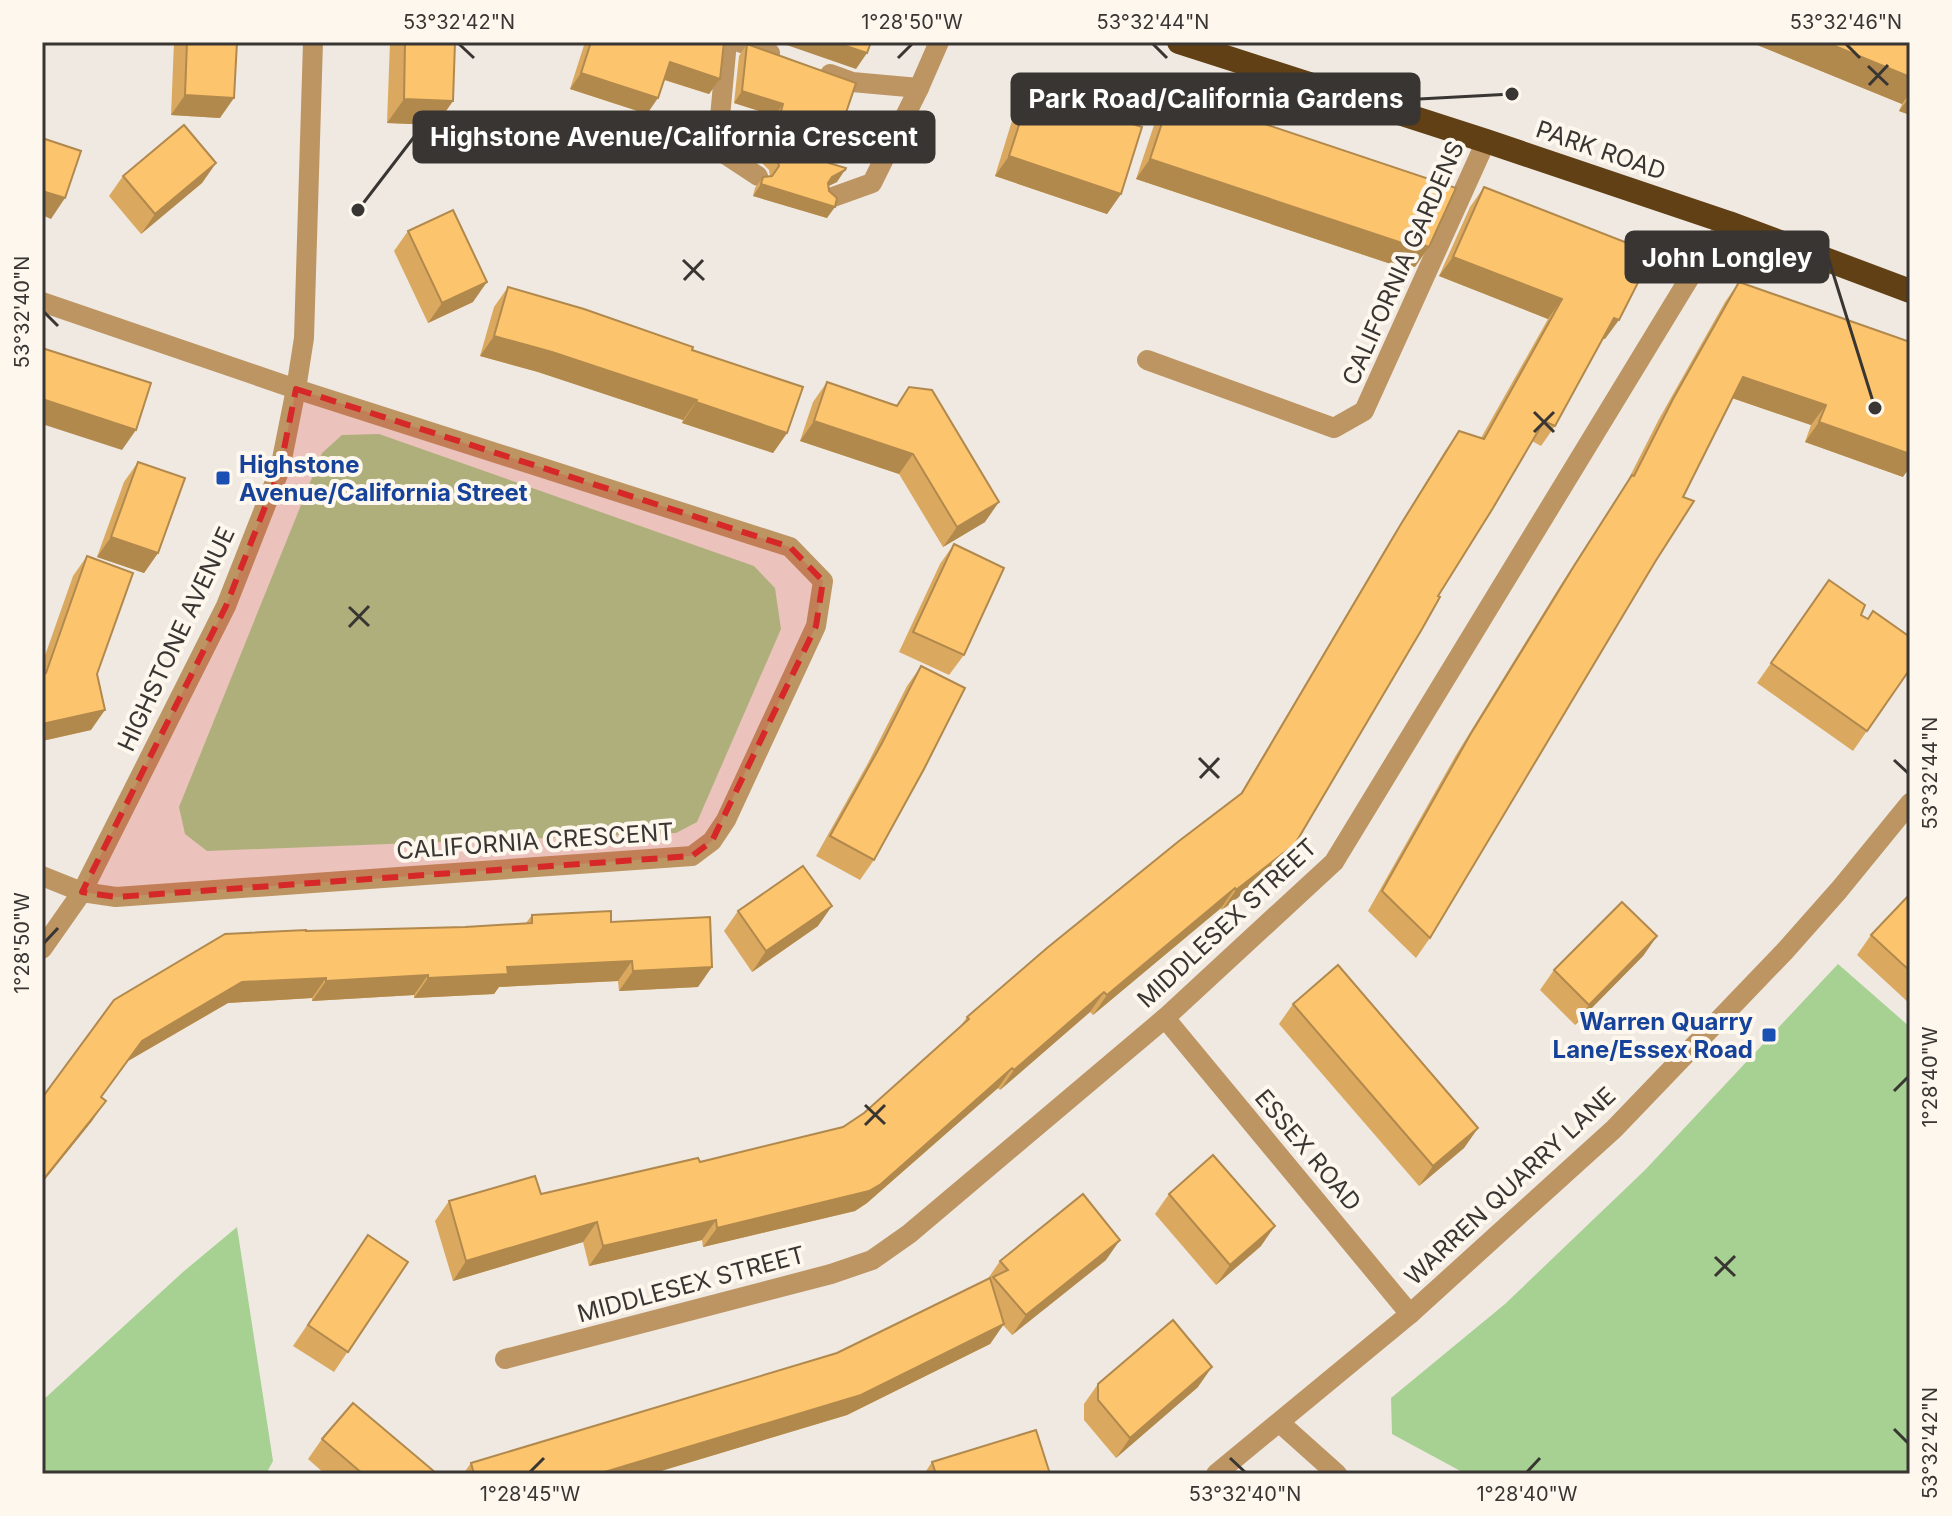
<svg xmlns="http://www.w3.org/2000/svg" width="1952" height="1516" font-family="Inter,sans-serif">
<rect width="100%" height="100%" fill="#f0e9e1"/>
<g fill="#a6d192">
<path d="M379,434L754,566L775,588L781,629L697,822L676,833L207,851L185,834L179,807L322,453L342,435Z"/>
<path d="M1838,964L1910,1027V1474H1466L1392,1434L1391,1398L1505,1304L1645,1170Z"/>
<path d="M237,1227L273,1461L266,1474H42V1401L183,1272Z"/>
</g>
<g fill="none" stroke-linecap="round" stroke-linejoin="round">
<g stroke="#bd9563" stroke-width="20">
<path d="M727,42L717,149L758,176"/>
<path d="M739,42L770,53"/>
<path d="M830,74L852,82L919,88L939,42"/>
<path d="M833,197L872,183L919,88"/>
<path d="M42,302L296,389L790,547L823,581L816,626L726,820L712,841L692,856L116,897L82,892L42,876"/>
<path d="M1147,360L1334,428L1364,411L1486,141"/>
<path d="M42,949L82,892L226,606L280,469L296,389L304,338L313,42"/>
<path d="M1165,1018L1410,1314"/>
<path d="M505,1359L831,1274L872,1260L909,1234L1165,1018L1334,862L1701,259L1729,223"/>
<path d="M1280,1423L1337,1474"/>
<path d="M1216,1474L1410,1314L1614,1129L1784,952L1839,890L1910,803"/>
</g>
<path stroke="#604014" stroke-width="24" d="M1179,42L1486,141L1729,223L1910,291"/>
</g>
<g fill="#daa95f">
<path d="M174,42H237L220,118L171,115Z"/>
<path d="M390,42H455L453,101L436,125L387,123Z"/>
<path d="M585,42H724L720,79L709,94L664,80L647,114L570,89Z"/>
<path d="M1750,42H1910V115L1899,111L1902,104Z"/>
<path d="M747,44L829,163L837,182L829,186L827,218L753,196L755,188L763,177L770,176L769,170L762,163L775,116L734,103L739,56Z"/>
<path d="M1030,91L1121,194L1107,214L995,176L1015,111Z"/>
<path d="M1172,93L1415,267L1408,265L1406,269L1136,179L1158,113Z"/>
<path d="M216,163L202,183L141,234L109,196L123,176Z"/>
<path d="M1484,187L1605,339L1603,338L1555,426L1541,446L1532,441L1438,596L1281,864L1222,910L1221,908L1093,1015L1090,1012L1000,1090L998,1088L867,1203L855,1211L703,1247L702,1240L589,1266L583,1242L453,1281L435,1221L449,1201L541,1194L700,1162L843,1127L864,1113L960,1027L967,1017L1239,796L1388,544L1445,451L1459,431L1481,438L1548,319L1439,276L1470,207Z"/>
<path d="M408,231L473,302L428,323L394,251Z"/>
<path d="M1739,282L1903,477L1805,442L1811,425L1732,398L1683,497L1430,938L1416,958L1368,911L1456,755L1560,586L1628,480L1659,419L1725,302Z"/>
<path d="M508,287L692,350L787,433L773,453L682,423L683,420L538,372L480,356L494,307Z"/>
<path d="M827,382L897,405L909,387L985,522L943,547L899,474L800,441L813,402Z"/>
<path d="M138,462L158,553L144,573L97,557L124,482Z"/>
<path d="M954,544L964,655L949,675L899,652L940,564Z"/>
<path d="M87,556L97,674L91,730L42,741V664L73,576Z"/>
<path d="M1829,580L1910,669L1853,751L1757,683Z"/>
<path d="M921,666L874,860L860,880L816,856L868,763L907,686Z"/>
<path d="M1910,894V1004L1857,955L1871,935Z"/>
<path d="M738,911L818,926L752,972L724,931Z"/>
<path d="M532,915L611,922L698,987L619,991L618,981L499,987L494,994L414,998V995L312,1001V998L228,1003L128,1061L101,1097L92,1121L42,1183V1098L306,931L465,927L526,923Z"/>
<path d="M1657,936L1643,956L1575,1025L1540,990L1554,970Z"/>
<path d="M1293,1004L1478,1128L1464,1148L1419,1186L1279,1024Z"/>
<path d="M1169,1194L1261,1246L1216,1285L1155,1214Z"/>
<path d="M368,1235L408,1262L334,1372L293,1346Z"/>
<path d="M1106,1260L1012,1335L1003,1325L990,1344L847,1415L651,1474H463L471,1463L837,1353L987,1280L1000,1261Z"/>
<path d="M1098,1384L1198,1387L1116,1458L1084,1420V1404Z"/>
<path d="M322,1439L436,1474H325L308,1459Z"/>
<path d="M932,1462L1050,1474H924Z"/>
</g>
<g fill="#b1894d">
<path d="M778,42H834L867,53L856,69Z"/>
<path d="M1750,42H1825L1910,77V93L1902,104Z"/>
<path d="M670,62L720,79L709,94L659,78Z"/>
<path d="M581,73L658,98L647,114L570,89Z"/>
<path d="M742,91L783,104L775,116L734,103Z"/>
<path d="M185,95L234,98L220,118L171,115Z"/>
<path d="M1910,96V115L1899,111Z"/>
<path d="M404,99L453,101L436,125L387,123Z"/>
<path d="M1009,156L1121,194L1107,214L995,176Z"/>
<path d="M1150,159L1421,244L1429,247L1415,267L1408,265L1406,269L1136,179Z"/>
<path d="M216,163L202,183L141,234L155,214Z"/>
<path d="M845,170L837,182L824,188L832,177Z"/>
<path d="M761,184L835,207L827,218L753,196Z"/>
<path d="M42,191L65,198L51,219L42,215Z"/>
<path d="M1453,257L1562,299L1548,319L1439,276Z"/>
<path d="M487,282L473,302L428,323L442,303Z"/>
<path d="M1614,318L1619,320L1605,339L1600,338Z"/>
<path d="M494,336L552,352L697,400L683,420L538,372L480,356Z"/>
<path d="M1743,377L1826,405L1811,425L1729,397Z"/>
<path d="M42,399L136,430L122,450L42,424Z"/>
<path d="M696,402L787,433L773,453L682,423Z"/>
<path d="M814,421L913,454L899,474L800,441Z"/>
<path d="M1819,422L1910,454V467L1903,477L1805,442Z"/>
<path d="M999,502L985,522L943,547L957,527Z"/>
<path d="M111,537L158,553L144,573L97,557Z"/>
<path d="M105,710L91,730L42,741V724Z"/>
<path d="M1295,844L1281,864L1222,910L1236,890Z"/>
<path d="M1235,888L1221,908L1093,1015L1107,995Z"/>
<path d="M832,906L818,926L752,972L766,951Z"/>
<path d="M1657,936L1643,956L1575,1025L1589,1005Z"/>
<path d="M632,961L618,981L499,987L494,994L414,998L428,978L507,967Z"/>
<path d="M712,967L698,987L619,991L633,971Z"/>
<path d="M428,975L414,995L312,1001L326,981Z"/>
<path d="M326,978L312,998L228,1003L128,1061L142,1041L242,982Z"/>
<path d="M1104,992L1090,1012L1000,1090L1014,1070Z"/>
<path d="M1012,1068L998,1088L867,1203L855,1211L703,1247L717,1228Z"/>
<path d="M106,1101L92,1121L42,1183V1181Z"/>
<path d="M1478,1128L1464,1148L1419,1186L1433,1166Z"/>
<path d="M716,1220L702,1240L589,1266L603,1246Z"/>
<path d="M597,1222L583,1242L453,1281L466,1261Z"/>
<path d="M1275,1226L1261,1246L1216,1285L1230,1265Z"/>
<path d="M1120,1240L1106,1260L1012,1335L1026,1315Z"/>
<path d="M1004,1324L990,1344L847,1415L651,1474H598Z"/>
<path d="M1212,1367L1198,1387L1116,1458L1130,1438Z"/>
</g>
<g fill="#fdc46e" stroke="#b1894d" stroke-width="2">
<path d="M187,42H237L234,98L185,95Z"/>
<path d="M405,42H455L453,101L404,99Z"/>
<path d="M591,42H724L720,79L670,62L658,98L581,73Z"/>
<path d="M834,42H871L867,53Z"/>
<path d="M1825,42H1910V77Z"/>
<path d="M747,44L856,83L829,163L846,168L845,170L832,177L828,183L829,191L837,198L835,207L761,184L763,177L772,176L779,166L777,158L770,152L783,104L742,91Z"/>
<path d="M1030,91L1142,127L1121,194L1009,156Z"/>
<path d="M1172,93L1456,188L1429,247L1421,244L1420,249L1150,159Z"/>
<path d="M184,125L216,163L155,214L123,176Z"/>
<path d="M42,138L81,151L65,198L42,191Z"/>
<path d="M1484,187L1653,253L1619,320L1614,318L1555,426L1544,421L1493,508L1438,596L1440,597L1422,629L1295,844L1236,890L1235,888L1107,995L1104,992L1014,1070L1012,1068L881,1184L869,1191L717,1228L716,1220L603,1246L597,1222L466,1261L449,1201L535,1176L541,1194L698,1158L700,1162L843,1127L864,1113L969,1019L967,1017L1047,948L1179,841L1242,793L1401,524L1459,431L1484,439L1562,299L1453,257Z"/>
<path d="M453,210L487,282L442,303L408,231Z"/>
<path d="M1739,282L1910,342V454L1819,422L1826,405L1743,377L1683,497L1694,501L1655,562L1430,938L1382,891L1470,735L1574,566L1632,475L1634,476L1673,399Z"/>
<path d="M508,287L584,309L693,347L692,350L803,387L787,433L696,402L697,400L552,352L494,336Z"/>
<path d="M42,348L151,383L136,430L42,399Z"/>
<path d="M827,382L897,406L909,387L932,390L999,502L957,527L913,454L814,421Z"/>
<path d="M138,462L185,478L158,553L111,537Z"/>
<path d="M954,544L1004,568L964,655L913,632Z"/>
<path d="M87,556L133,573L97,674L105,710L42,724V674L46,673Z"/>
<path d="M1829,580L1865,605L1861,615L1868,619L1873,611L1910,637V669L1867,731L1771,663Z"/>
<path d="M921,666L965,688L924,769L874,860L830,836L882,743Z"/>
<path d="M803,866L832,906L766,951L738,911Z"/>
<path d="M1910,894V971L1871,935Z"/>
<path d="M1622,902L1657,936L1589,1005L1554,970Z"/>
<path d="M611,911V922L710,917L712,967L633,971L632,961L507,967L508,974L428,978V975L326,981V978L242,982L142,1041L101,1097L106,1101L42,1181V1103L44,1100L42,1098L114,1000L225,934L306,930V931L465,927L532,923V915Z"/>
<path d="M1338,965L1478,1128L1433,1166L1293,1004Z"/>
<path d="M1213,1155L1275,1226L1230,1265L1169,1194Z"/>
<path d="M1083,1194L1120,1240L1026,1315L993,1277L1008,1270L1000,1261Z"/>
<path d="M368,1235L408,1262L348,1352L308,1325Z"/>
<path d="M990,1278L1004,1324L861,1395L598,1474H474L471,1463L837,1353Z"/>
<path d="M1173,1320L1212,1367L1130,1438L1098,1400V1384Z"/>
<path d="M353,1403L436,1473L435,1474H363L322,1439Z"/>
<path d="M1036,1430L1050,1474H936L932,1462Z"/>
</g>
<path fill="#d62828" fill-opacity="0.2" stroke="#d62828" stroke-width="6" stroke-dasharray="16 10" stroke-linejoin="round" d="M296,389L790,547L823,581L816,626L712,841L692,856L116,897L82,892L226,606L280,469Z"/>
<path fill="none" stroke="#383532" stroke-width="3" d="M459,44L474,58M1153,44L1167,58M1846,44L1860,58M898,58L912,44M1868,66L1888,85M1869,85L1888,65M683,260L704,280M684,280L703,260M44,312L58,326M1534,412L1554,432M1534,432L1554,412M349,607L369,626M349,627L369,606M1199,758L1219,778M1894,760L1908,773M1200,778L1219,758M44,943L58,928M1894,1091L1908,1077M865,1105L885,1124M865,1125L885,1105M1715,1257L1735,1276M1715,1276L1735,1256M1894,1429L1908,1443M1230,1458L1245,1472M530,1472L544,1458M1527,1472L1540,1458"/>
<g fill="#1a4fb4" stroke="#fdf7ee" stroke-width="3">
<rect x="215" y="470" width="16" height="16" rx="4"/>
<rect x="1761" y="1027" width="16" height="16" rx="4"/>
</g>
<g text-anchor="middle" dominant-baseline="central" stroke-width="8" stroke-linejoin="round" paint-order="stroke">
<g font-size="24" fill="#383532" stroke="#fdf7ee">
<text transform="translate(1601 150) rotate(19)">PARK ROAD</text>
<text transform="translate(1403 263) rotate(-66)">CALIFORNIA GARDENS</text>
<text transform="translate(176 639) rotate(-65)">HIGHSTONE AVENUE</text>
<text transform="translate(535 841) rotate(-4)">CALIFORNIA CRESCENT</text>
<text transform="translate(1227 923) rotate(-43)">MIDDLESEX STREET</text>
<text transform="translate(1308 1150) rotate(50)">ESSEX ROAD</text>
<text transform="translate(1510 1186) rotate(-43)">WARREN QUARRY LANE</text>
<text transform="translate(691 1284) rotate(-15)">MIDDLESEX STREET</text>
</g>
<g font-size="24" font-weight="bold" fill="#164399" stroke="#fdf7ee" text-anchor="start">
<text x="239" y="464">Highstone<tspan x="239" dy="28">Avenue/California Street</tspan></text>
<text x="1753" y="1021" text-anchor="end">Warren Quarry<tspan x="1753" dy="28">Lane/Essex Road</tspan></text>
</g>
</g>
<path fill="none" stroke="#383532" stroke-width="3" d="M1512 94L1419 99M358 210L414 137M1875 408L1828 257"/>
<g fill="#383532" stroke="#fdf7ee" stroke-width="3">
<circle cx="1512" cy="94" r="8"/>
<circle cx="358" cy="210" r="8"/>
<circle cx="1875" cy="408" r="8"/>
</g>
<g fill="#383532" stroke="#383532" stroke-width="3">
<rect x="1012" y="74" width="407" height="50" rx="8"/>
<rect x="414" y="112" width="520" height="50" rx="8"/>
<rect x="1626" y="232" width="202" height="50" rx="8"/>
</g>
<g font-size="26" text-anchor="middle" font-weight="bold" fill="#fff">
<text x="1216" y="108">Park Road/California Gardens</text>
<text x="674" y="146">Highstone Avenue/California Crescent</text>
<text x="1727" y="267">John Longley</text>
</g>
<rect width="1952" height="1516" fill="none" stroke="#fdf7ee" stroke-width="88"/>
<rect x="44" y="44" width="1864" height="1428" fill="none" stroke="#383532" stroke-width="3"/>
<g font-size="20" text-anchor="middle" fill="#383532">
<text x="459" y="29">53°32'42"N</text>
<text x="912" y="29">1°28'50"W</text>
<text x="1153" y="29">53°32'44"N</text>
<text x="1846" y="29">53°32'46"N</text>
<text transform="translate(22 312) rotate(-90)" y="7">53°32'40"N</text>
<text transform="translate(1930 773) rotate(-90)" y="7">53°32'44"N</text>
<text transform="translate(22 943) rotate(-90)" y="7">1°28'50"W</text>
<text transform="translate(1930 1077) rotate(-90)" y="7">1°28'40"W</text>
<text transform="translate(1930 1443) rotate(-90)" y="7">53°32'42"N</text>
<text x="530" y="1501">1°28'45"W</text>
<text x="1245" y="1501">53°32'40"N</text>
<text x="1527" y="1501">1°28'40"W</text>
</g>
</svg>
